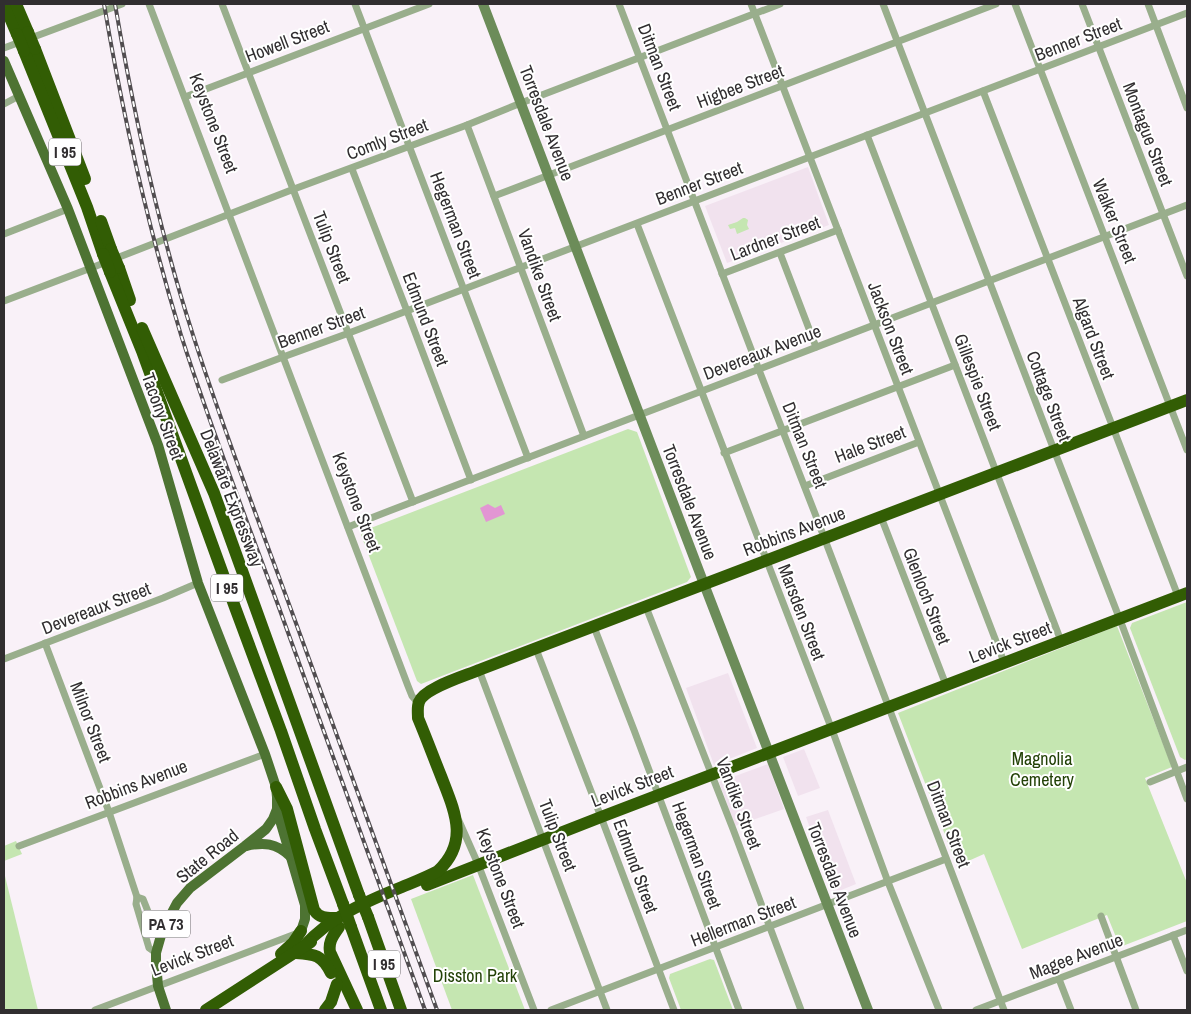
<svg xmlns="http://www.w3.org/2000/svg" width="1191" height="1014" font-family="'Archivo Narrow',sans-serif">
<rect width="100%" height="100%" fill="#f9f1f8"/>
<g fill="#f1e2ee">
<path d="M808,167L829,225L727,263L705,206Z"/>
<path d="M728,673L757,748L714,765L686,688Z"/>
<path d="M804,749L820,788L798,796L783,757Z"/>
<path d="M768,764L784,809L735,826L719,782Z"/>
<path d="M828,810L856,884L834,893L806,817Z"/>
</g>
<g fill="#c5e6b1">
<path d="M743,218H745L748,220L747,225L749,229L737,234L735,228L730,229L728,225L737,222Z"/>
<path d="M628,429L637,432L691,577L687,582L421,684L417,681L361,535L363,531Z"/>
<path d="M1187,602V759L1185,760L1180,757L1130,628L1132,623Z"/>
<path d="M1117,626L1172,767L1145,778L1187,883V921L1120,947L1107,915L1022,949L984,854L957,866L898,713Z"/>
<path d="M16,841L22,854L4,861V846Z"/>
<path d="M4,872L38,1010H4Z"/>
<path d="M473,875L525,1010H452L411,899Z"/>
<path d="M710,959L714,960L733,1010H681L669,978L670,974Z"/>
</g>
<path fill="#e296d3" d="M488,504L495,508L501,505L505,514L486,522L480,508Z"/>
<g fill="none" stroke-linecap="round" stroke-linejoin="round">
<g stroke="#99ae8c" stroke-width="7">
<path d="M149,4L408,686L412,696L418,703"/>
<path d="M222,4L413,502"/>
<path d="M355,4L528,458"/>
<path d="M619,4L759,370L814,511L1004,1010"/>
<path d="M751,4L1004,662"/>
<path d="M883,4L1054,450L1122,625L1187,799"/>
<path d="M1015,4L1187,450"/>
<path d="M1082,4L1187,276"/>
<path d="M1148,4L1187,108"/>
<path d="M4,48L122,4"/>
<path d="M983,91L1178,596"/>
<path d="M185,97L429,4"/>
<path d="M4,104L19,96"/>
<path d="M467,125L584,436"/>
<path d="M867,135L1061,641"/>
<path d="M352,169L407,311L471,480"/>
<path d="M494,196L996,4"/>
<path d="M637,224L834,735L888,882L939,1010"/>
<path d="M4,234L68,209"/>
<path d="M780,253L816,347"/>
<path d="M722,274L838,230"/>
<path d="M4,301L91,268L294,189L467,125L521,103L780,4"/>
<path d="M222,380L283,357L349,333L1187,13"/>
<path d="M724,453L955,365"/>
<path d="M805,486L919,442"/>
<path d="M881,517L946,685"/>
<path d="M348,527L389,511L1187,205"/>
<path d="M646,607L733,829L801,1010"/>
<path d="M594,627L634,730L739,1010"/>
<path d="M45,643L109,812L137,897L136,904L149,948L156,953"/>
<path d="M536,649L601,817L674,1010"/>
<path d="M4,659L163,598L198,583"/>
<path d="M479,670L607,1010"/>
<path d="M1150,782L1187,767"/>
<path d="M459,821L478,864L534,1010"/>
<path d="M19,846L265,754"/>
<path d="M137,897L143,899L149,914L166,924"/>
<path d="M1101,916L1136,1010"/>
<path d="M1173,935L1187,971"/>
<path d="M1059,979L1071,1010"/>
<path d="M95,1010L298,933"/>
<path d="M551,1010L946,859"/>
<path d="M976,1010L1187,930"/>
</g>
<path stroke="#6c8c59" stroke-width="10" d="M483,4L704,584L868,1010"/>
<g stroke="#4d7332" stroke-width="10">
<path d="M4,61L68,209L158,445L198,583L265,754L276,787L277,797V809L273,819L266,829L245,846L190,888L177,903L167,922L162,932L156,953V963L158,986L166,1010"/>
<path d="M277,810L305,905V919L301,931"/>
<path d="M246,846C264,842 276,843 290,856"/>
</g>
<g stroke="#325d04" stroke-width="12">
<path d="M4,4L17,34"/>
<path d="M16,4L28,32"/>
<path d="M35,49L85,179"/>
<path d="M24,51L87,207L103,254"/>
<path d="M101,221L111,249"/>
<path d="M119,268L130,300"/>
<path d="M110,272L142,351L236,610L281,731L315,829L343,904"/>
<path d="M142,328L214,493L359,895"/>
<path d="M276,787L287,809L314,910C320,919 327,918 337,918"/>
<path d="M427,885L601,817L1187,593"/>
<path d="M368,917L401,1010"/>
<path d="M339,927C334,935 328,941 330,952L357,1010"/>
<path d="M351,927L381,1010"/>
<path d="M304,946C330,917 367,901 402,887C414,882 427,877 438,871C470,841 454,810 441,776C433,756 426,737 418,718C418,713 417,707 419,702C424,688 465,676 479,670L1187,400"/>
<path d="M296,953C315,954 322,955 331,973"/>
<path d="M281,954L293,943L301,931"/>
<path d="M206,1010L311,942"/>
<path d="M325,1010L331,1002L337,984"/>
</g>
<g stroke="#514d50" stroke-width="4">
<g id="rail">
<path d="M104,4C123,116 148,227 181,335C210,426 245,516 278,605C327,740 376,875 425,1010"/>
<path d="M115,4C134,115 158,227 193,335C223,429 259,522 293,615C341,747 389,879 437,1010"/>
</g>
</g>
<use href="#rail" stroke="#fff" stroke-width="2" stroke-dasharray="5.5" stroke-linecap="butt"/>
<g stroke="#325d04" stroke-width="12">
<path d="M28,32L35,49"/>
<path d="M17,34L24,51"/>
<path d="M111,249L119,268"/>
<path d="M103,254L110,272"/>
<path d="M359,895L368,917"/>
<path d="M343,904L351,927"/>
</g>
</g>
<g text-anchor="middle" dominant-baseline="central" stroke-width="4" stroke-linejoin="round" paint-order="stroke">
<g fill="#fff" stroke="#6f6d6e" stroke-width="1">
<rect x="49" y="138.5" width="32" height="27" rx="4"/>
<rect x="211" y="574.5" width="32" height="27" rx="4"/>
<rect x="142" y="910.5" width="48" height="27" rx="4"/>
<rect x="368" y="950.5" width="32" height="27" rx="4"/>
</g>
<g font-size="16" font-weight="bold" fill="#312e30">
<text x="65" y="152">I 95</text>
<text x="227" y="588">I 95</text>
<text x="166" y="924">PA 73</text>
<text x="384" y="964">I 95</text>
</g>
<g font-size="18" fill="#312e30" stroke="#fff">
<text transform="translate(1078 39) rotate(-21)">Benner Street</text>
<text transform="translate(287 41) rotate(-21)">Howell Street</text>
<text transform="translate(660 67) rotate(69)">Ditman Street</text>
<text transform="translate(740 86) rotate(-21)">Higbee Street</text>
<text transform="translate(214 123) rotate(69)">Keystone Street</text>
<text transform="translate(547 123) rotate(69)">Torresdale Avenue</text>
<text transform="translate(1148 134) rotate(69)">Montague Street</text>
<text transform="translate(387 139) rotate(-21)">Comly Street</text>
<text transform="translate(699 183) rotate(-21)">Benner Street</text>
<text transform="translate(1115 221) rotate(68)">Walker Street</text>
<text transform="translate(456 225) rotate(69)">Hegerman Street</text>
<text transform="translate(775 238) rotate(-21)">Lardner Street</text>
<text transform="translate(332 247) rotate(69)">Tulip Street</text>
<text transform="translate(540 275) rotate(70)">Vandike Street</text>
<text transform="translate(426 319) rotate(69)">Edmund Street</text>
<text transform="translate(321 327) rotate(-20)">Benner Street</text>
<text transform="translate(891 328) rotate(69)">Jackson Street</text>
<text transform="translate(1094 338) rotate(69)">Algard Street</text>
<text transform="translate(762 352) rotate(-21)">Devereaux Avenue</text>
<text transform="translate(978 382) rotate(69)">Gillespie Street</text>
<text transform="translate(1049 396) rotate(69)">Cottage Street</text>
<text transform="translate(163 416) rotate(70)">Tacony Street</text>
<text transform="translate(870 444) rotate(-21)">Hale Street</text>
<text transform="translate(805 445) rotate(68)">Ditman Street</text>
<text transform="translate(232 498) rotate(69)">Delaware Expressway</text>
<text transform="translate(357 502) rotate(69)">Keystone Street</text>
<text transform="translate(690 502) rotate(69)">Torresdale Avenue</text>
<text transform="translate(794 531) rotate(-21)">Robbins Avenue</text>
<text transform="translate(927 596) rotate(69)">Glenloch Street</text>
<text transform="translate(96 608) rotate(-21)">Devereaux Street</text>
<text transform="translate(802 612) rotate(69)">Marsden Street</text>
<text transform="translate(1010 642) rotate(-21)">Levick Street</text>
<text transform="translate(91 722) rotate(69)">Milnor Street</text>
<text transform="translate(136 784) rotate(-21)">Robbins Avenue</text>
<text transform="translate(632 786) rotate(-21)">Levick Street</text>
<text transform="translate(739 803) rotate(69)">Vandike Street</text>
<text transform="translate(949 824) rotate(69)">Ditman Street</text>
<text transform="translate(558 835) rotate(69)">Tulip Street</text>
<text transform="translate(697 855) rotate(70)">Hegerman Street</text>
<text transform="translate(207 856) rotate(-39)">State Road</text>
<text transform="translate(636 866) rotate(70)">Edmund Street</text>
<text transform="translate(501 878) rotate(69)">Keystone Street</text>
<text transform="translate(835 880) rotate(69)">Torresdale Avenue</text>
<text transform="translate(743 921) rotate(-21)">Hellerman Street</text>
<text transform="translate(192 955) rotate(-21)">Levick Street</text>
<text transform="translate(1076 956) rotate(-21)">Magee Avenue</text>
</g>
<g font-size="18" fill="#224106" stroke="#fff">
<text x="1042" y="758">Magnolia<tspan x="1042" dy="21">Cemetery</tspan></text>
<text x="475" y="975">Disston Park</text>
</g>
</g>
<rect width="1191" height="1014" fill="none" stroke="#312e30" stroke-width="10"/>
</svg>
